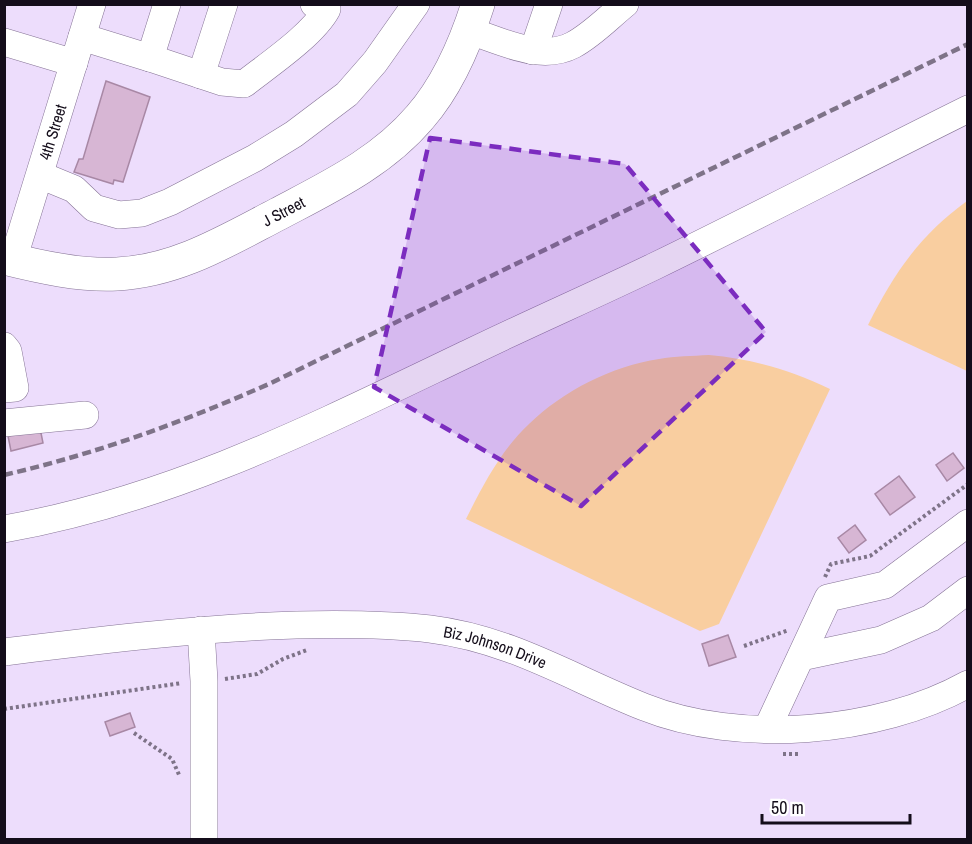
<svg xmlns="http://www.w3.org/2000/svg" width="972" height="844" font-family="'Archivo Narrow',sans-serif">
<rect width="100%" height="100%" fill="#edddfc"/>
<g fill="#f9cea0">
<path d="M967,201V371L868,325C894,273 920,235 967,201Z"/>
<path d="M709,355C753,359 790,370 830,389L719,624L700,631L466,519C483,485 501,450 529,424C563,391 612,366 659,359C675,356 692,356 709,355Z"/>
</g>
<g fill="#d7b6d4" stroke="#a888a5" stroke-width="1.5">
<path d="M106,81L150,97L123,182L114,180L113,184L74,172L79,159H83Z"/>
<path d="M40,428L43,443L11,451L8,436Z"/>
<path d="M953,453L964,468L947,481L936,465Z"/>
<path d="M899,476L915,497L890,515L875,494Z"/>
<path d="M855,525L866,540L849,553L838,538Z"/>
<path d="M728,635L736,657L709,666L702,644Z"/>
<path d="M130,713L135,727L110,736L105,722Z"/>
</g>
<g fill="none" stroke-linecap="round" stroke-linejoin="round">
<g stroke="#857395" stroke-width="28">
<g id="minor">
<path d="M167,4L150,58L222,82L244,84C268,65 313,35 327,9L314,4"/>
<path d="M470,31C501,41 541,62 573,45C592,35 609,17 625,4"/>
<path d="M82,37L150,58"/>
<path d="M4,42L74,63"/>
<path d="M533,51L549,4"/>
<path d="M201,75L224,4"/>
<path d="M40,175L74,189L94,208L119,215L142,213L170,202L255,158L294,134L347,94L375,62L416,4"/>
<path id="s1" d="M13,260L92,4"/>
<path d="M4,346L8,351L15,388L4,389"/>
<path d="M4,423L85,415"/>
<path d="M4,529C174,499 320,424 473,351C533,322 595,295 655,266C760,215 863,161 968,109"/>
<path d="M201,630L204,681V840"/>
<path id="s2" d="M4,652C102,640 199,628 296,625C341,624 386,624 430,629C511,639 571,678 644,707C739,745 878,734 968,684"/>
<path d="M801,657L881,640L931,618L968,590"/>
<path d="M767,729L828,598L885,585L968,523"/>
</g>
</g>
<g stroke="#857395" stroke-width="34">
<g id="major">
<path id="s3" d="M4,258C40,267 81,276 117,274C177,271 226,241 278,214C329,187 382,162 420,117C448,85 465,45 478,4"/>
</g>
</g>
<g stroke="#7e7388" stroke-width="4" stroke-dasharray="3 3" stroke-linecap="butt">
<path d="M825,577L831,564L870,556L968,484"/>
<path d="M744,646L789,630"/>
<path d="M225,679L257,674L283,659L307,650"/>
<path d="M4,709L182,683"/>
<path d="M134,733L172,759L180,777"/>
<path d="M783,754H799"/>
</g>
<use href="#minor" stroke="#fff" stroke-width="27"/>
<use href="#major" stroke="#fff" stroke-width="33"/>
<path stroke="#7e7388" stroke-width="4.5" stroke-dasharray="9 4.5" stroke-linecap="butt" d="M4,475C99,453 183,422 271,383L968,44"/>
</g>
<path fill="#7b2cbf" fill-opacity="0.2" stroke="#7b2cbf" stroke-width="4.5" stroke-dasharray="12 8" stroke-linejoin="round" d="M430,138L625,164L766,332L581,506L374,387Z"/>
<g text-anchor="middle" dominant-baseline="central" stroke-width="6" stroke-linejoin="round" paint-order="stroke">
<g font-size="16" fill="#140d1a" stroke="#fff">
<text stroke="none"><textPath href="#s1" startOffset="134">4th Street</textPath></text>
<text stroke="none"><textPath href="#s3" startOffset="294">J Street</textPath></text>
<text stroke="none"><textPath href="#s2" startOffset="495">Biz Johnson Drive</textPath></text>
</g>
</g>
<rect width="972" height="844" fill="none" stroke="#140d1a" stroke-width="12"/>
<path d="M762 814v9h148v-9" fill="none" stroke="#140d1a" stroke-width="3"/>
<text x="771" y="814" font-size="18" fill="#140d1a" stroke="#ffffff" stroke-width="4.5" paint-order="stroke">50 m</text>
</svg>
